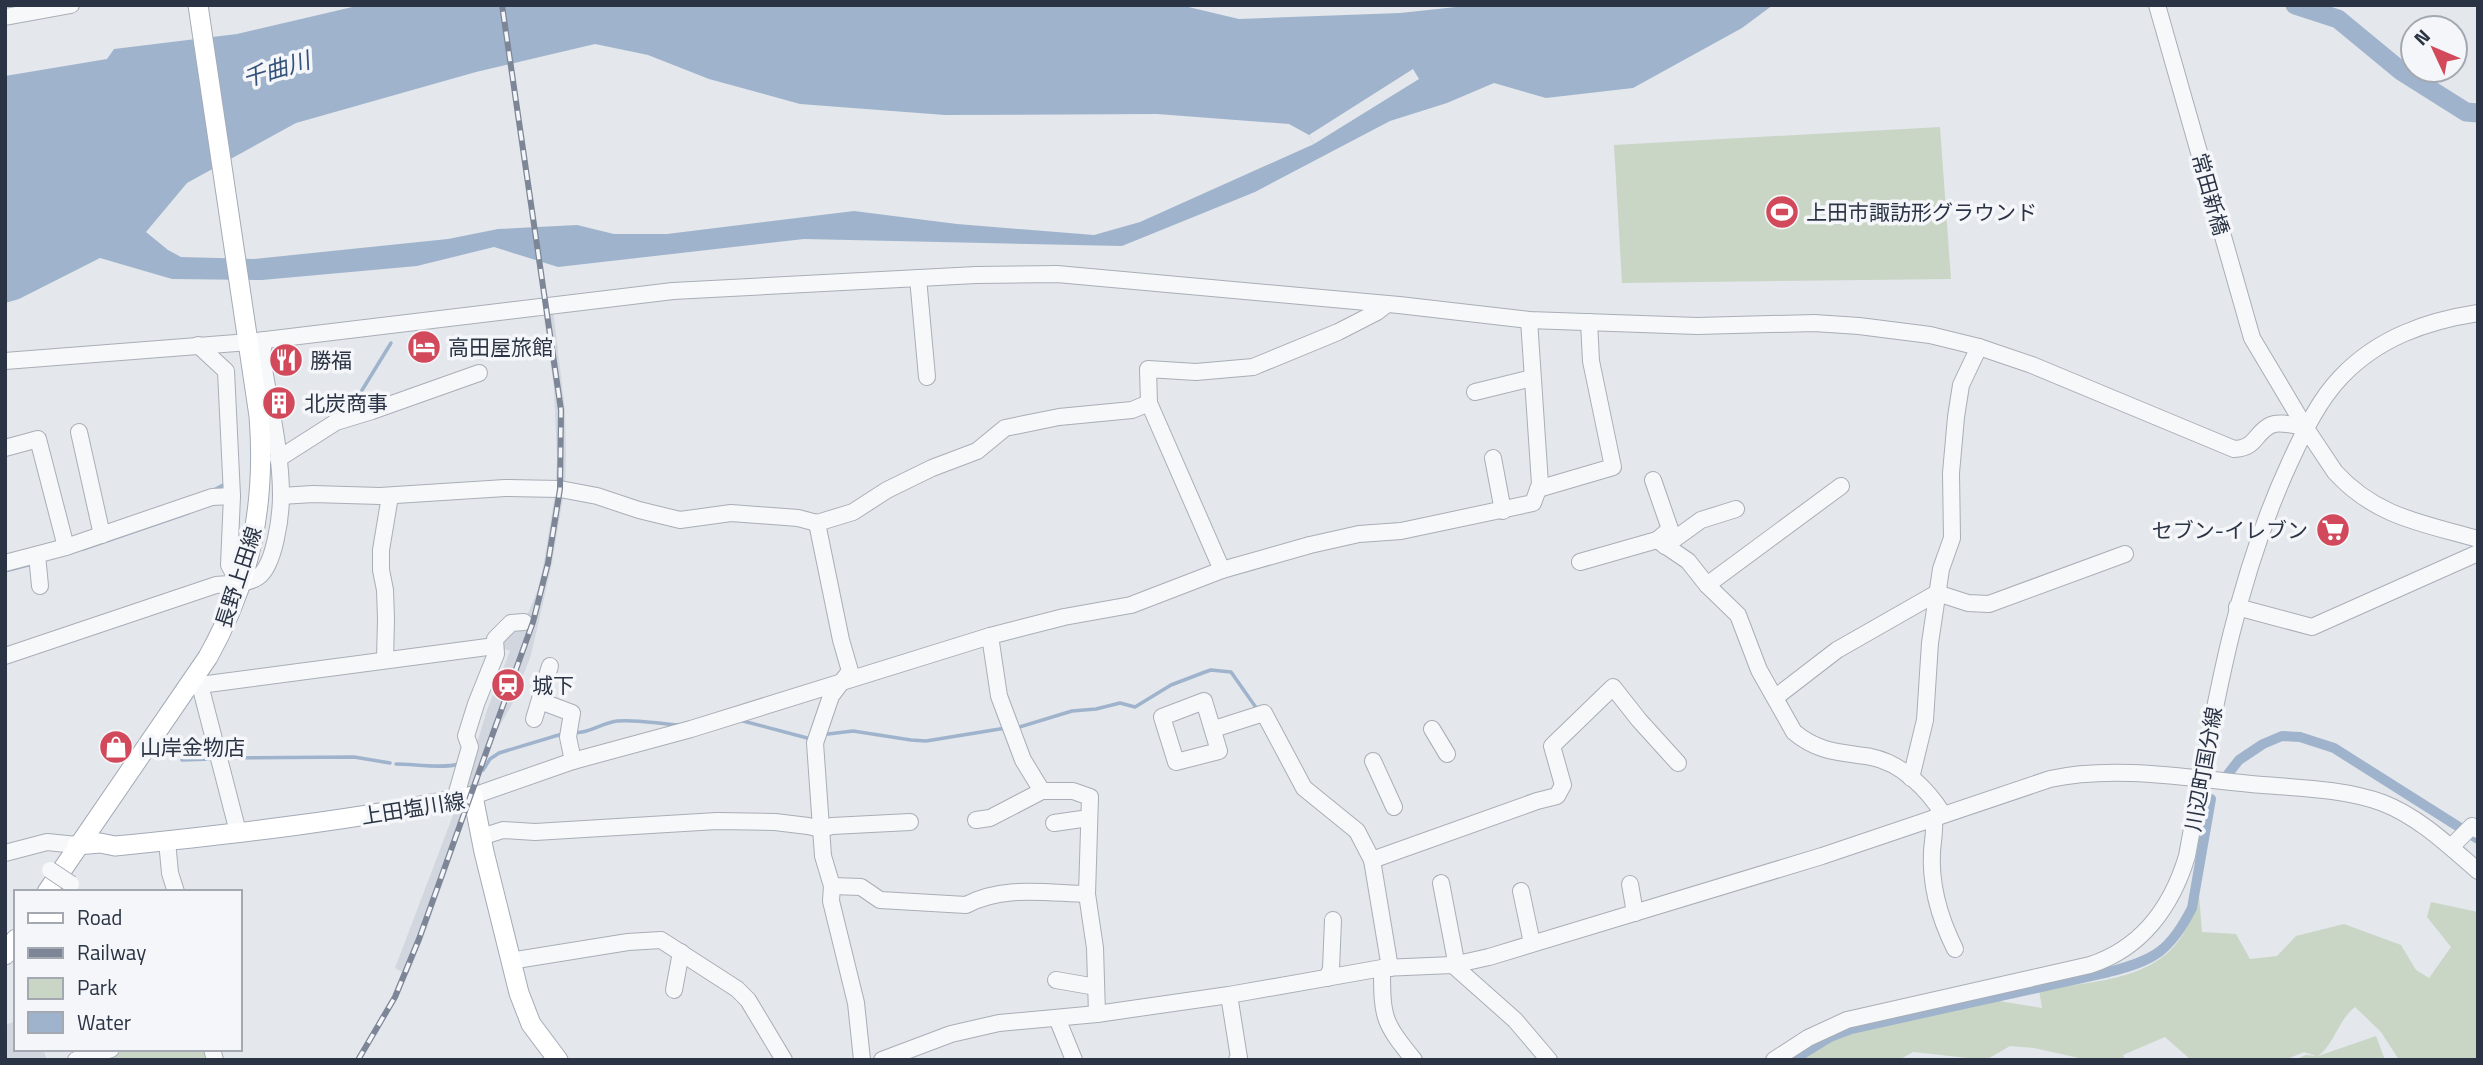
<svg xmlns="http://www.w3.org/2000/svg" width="2483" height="1065" font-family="'Titillium Web','Noto Sans JP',sans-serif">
<rect width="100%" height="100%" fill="#e4e7ec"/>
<g fill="#d2d6de">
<path d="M553,310L565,410L566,457L565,486L552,563L531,655L512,704L498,729L479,777L481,790L474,793L427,928L408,975L395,968L466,781L475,740H478L487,710L510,651L502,648L498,638L524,623L538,589L544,562L555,494L557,458L554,388L543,311Z"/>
<path d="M16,1021V1049H43L47,1060H5V1025Z"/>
</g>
<g fill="#c9d6c5">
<path d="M1940,127L1951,279L1622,283L1614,145Z"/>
<path d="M2199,895L2202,932L2236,934L2250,959L2277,956L2296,936L2344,924L2401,945L2416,970L2429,978L2451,947L2427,917L2431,902L2478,912V1060H2399L2381,1032L2355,1007C2338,1020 2334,1045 2318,1056L2376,1036L2385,1060H2294L2306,1055L2316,1056L2304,1052L2285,1060H2191L2165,1037L2123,1055L2125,1060H2088L2034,1048L2010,1046L1986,1060L1913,1052L1899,1060H1797L1831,1038L1874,1024L1993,1000L2042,1008L2039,990C2086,982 2149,982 2179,940C2189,927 2193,910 2199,895Z"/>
<path d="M129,1049H205L208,1060H99Z"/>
</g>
<path fill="#9fb4cc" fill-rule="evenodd" d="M361,5H1180L1239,19L1400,13L1475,5H1773L1742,28L1633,88L1546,98L1494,83L1447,103L1390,121L1255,192L1122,246L804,239L558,267L494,247L417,266L262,280L172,279L100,258L19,299L5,303V76L107,59L114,49L237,34ZM595,44L648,55L709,79L800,104L945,115L1157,114L1289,124L1309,135L1314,144L1140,222L1094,235L957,224L854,211L667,234H614L577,225L498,229L448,239L254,259L181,257L168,250L146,232L187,183L296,123L476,72Z"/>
<path fill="#e4e7ec" d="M1413,69L1419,79L1314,144L1309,135Z"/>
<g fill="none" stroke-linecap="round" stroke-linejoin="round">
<g stroke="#9fb4cc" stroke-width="3.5">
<path d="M348,413L391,343"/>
<path d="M212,491L225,484"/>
<path d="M83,549L188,513"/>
<path d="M5,571L32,564"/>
<path d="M743,721L811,739"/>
<path d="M1016,728L1072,711L1096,709L1120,703L1135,707L1171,685L1205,672L1211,670L1231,672L1257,709"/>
<path d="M574,733C591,733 601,723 617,721C637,719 658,724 679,725"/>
<path d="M828,734L853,731L911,740L926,741L1006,728"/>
<path d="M225,758L354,757L390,763"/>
<path d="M182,760L211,759"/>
<path d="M396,764C414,764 443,769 459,764"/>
<path d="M483,770L490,759L499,753L562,734"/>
</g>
<g stroke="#9fb4cc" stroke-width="10">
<path d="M2228,774L2239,760L2263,744L2282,736L2300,737L2334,748L2478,839"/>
<path d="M1793,1060L1830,1037L1851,1029L2109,972C2155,960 2170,951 2192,908L2211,799"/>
</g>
<path stroke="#9fb4cc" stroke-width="19" d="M2295,5L2338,19L2401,71L2466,112L2478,113"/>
<g stroke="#a9aeb7" stroke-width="18">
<g id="minor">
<path d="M2157,5L2252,338L2305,427L2335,472C2376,517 2422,523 2478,539"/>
<path d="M5,17L71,5"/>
<path d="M918,278L927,377"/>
<path d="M198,345L226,371L232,496L229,565L239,583"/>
<path d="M5,361L249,342L673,291L976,275L1057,274L1399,305L1529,320L1697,326L1814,323L1859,326L1930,335L1979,347L2032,365L2234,449C2257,448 2254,433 2271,425C2280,421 2296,426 2305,427"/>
<path d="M1475,392L1532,378"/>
<path d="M1149,403L1222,570"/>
<path d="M79,432L102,535"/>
<path d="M5,448L38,439L66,547"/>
<path d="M1493,458L1503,511"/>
<path d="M278,459L336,422L372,411L479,373"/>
<path d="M1653,480L1670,529L1657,540"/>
<path d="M1538,489L1613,467L1591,361L1589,322"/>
<path d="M281,496L313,494L380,496L505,488L560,489L597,496L639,510L680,520L731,513L798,518L817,523L853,512L887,490L932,468L977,451L1005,428L1059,417L1132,410L1149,403L1148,369L1196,372L1253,367L1338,332L1377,312L1386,305"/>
<path d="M817,523L841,640L850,671L831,696L815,743L823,856L832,886L831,901L856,1003L862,1060"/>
<path d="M1665,546L1701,520L1736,509"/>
<path d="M37,555L40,586"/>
<path d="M1580,562L1657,540L1688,561L1707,585L1738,615L1759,670L1794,732C1819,753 1841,752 1871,757C1902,763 1928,790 1943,814"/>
<path d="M5,563L66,547L212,497L232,496"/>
<path d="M1707,585L1841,486"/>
<path d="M2237,607L2312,627L2478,553"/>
<path d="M990,636L999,696L1023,760L1042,791"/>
<path d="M5,656L216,585C229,584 248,584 258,577C275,565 281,515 281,495C281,450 269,402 262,357L264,340"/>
<path d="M385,660L386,619L385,590L381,570V550L390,496"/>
<path d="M193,680L200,685L238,832"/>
<path d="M200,685L495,646"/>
<path d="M1776,697L1837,650L1937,593L1968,603L1989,604L2125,554"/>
<path d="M540,701L572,713L568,737L573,761"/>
<path d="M1204,701L1219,751L1176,762L1162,717Z"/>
<path d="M534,719L550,666"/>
<path d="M1214,729L1264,713L1304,788L1357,831L1372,860L1390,968"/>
<path d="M1432,729L1447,754"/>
<path d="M1373,761L1394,807"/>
<path d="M1911,778L1925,720L1930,643L1941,569L1952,538L1951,473L1956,417L1961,385L1979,347"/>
<path d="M473,796L573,761L691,729L990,636L1064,617L1131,605L1222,570L1310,545L1359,534L1401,531L1533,503L1540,484L1529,320"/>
<path d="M455,799L470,747L466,736L476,704L496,654L495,639L511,623L524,622"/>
<path d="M1934,818C1935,829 1933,840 1932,851C1930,886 1940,919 1955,949"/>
<path d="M976,820L990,818L1042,791H1073L1090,797L1087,894L1095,948L1097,1014"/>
<path d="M1054,823L1089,818"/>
<path d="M481,837L503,830L535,832L717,821L775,822L808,826L821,829L832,826L910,822"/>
<path d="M167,841L170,873L176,892"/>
<path d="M2451,847L2472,826L2478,830"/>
<path d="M5,853L47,842L77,845"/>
<path d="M1372,860L1537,801L1557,796L1563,785L1552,746L1613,687L1639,720L1678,763"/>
<path d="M1441,883L1455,956L1453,965L1515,1020L1549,1060"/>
<path d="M1630,884L1635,913"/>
<path d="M832,886L861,887L880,900L966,905C1003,885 1047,893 1087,894"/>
<path d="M1521,891L1532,943"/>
<path d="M510,961L628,942L661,940L737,989L748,1000L784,1060"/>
<path d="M1382,968C1382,1018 1383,1022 1414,1060"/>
<path d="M1327,978L1331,969L1333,920"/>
<path d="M1056,980L1096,987"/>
<path d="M674,990L681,952"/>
<path d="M1229,995L1239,1058L1237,1060"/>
<path d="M1057,1018L1074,1060"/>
<path d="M212,1049L215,1060"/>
<path d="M76,1060L111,1049"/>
<path d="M882,1060L951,1034L999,1023L1097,1014L1229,995L1382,968L1453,965L1489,957L1822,856L2050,779C2113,765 2188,778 2251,784C2294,788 2342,788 2383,803C2419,817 2449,846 2478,871"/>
<path d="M1774,1060L1808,1038L1847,1020L2090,965C2142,948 2172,906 2187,856C2212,722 2232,587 2290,462C2304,432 2318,401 2341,377C2378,338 2426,321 2478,313"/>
</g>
</g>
<g stroke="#a3abb8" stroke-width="21">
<g id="major">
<path d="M77,845L100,843L115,846C235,834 355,820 473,796L484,852L519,993L531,1024L558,1060"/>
<path d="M47,892L208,657C251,580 266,504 259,416L198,5"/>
<path d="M5,955L16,939"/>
</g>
</g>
<use href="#minor" stroke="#f7f8fa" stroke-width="16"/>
<use href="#major" stroke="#fff" stroke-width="19"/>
<g stroke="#7d8696" stroke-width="6">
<path id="rail" d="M358,1060L395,997L419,939L533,622L548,563L560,489L561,410L502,5"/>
</g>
<use href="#rail" stroke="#f4f6f9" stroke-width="3.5" stroke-dasharray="10" stroke-linecap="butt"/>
<g stroke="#a9aeb7" stroke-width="18" stroke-linecap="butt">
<path id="minor-bridge" d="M50,870L71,884"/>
</g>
<use href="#minor-bridge" stroke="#f7f8fa" stroke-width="16"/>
</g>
<defs>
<g id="stadium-disc" transform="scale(1.75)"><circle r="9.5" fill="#d1495b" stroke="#f4f6f9"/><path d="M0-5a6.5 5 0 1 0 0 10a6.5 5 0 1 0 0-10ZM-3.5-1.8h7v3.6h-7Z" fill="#fff"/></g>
<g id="hotel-disc" transform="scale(1.75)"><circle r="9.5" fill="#d1495b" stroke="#f4f6f9"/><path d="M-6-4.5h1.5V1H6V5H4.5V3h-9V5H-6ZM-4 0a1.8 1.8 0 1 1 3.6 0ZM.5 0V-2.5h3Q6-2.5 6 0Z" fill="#fff"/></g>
<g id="restaurant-disc" transform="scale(1.75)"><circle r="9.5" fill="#d1495b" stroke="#f4f6f9"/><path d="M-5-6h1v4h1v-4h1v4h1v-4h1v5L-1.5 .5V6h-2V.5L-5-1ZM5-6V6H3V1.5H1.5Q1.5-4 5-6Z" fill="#fff"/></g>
<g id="building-disc" transform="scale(1.75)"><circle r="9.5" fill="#d1495b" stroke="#f4f6f9"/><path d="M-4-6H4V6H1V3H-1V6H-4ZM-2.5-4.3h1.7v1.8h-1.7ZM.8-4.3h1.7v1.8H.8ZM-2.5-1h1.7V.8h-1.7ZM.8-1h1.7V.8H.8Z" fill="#fff"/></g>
<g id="supermarket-disc" transform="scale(1.75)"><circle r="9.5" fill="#d1495b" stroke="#f4f6f9"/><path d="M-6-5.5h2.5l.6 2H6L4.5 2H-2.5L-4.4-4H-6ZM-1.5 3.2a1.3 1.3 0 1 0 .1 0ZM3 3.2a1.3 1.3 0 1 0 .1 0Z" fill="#fff"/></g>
<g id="station-disc" transform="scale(1.75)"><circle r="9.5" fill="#d1495b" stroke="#f4f6f9"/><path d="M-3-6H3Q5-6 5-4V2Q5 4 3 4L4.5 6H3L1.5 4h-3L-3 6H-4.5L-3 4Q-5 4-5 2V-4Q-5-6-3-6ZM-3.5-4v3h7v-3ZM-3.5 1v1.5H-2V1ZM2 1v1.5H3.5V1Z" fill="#fff"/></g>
<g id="shop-disc" transform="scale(1.75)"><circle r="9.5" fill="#d1495b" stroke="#f4f6f9"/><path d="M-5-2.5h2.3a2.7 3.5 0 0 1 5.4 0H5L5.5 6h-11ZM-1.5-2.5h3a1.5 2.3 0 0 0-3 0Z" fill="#fff"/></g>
</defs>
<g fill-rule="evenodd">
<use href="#stadium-disc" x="1782" y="212"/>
<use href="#hotel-disc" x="424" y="347"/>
<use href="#restaurant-disc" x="286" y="360"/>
<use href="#building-disc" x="279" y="403"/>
<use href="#supermarket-disc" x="2333" y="530"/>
<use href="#station-disc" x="508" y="685"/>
<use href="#shop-disc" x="116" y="747"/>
</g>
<g text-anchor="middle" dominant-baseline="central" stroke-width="7" stroke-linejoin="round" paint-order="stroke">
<g font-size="21" fill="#2b3445" stroke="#f4f6f9">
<text transform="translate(2211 194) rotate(74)">常田新橋</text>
<text transform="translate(238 577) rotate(-72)">長野上田線</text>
<text transform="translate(2203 769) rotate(-80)">川辺町国分線</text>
<text transform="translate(413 808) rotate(-9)">上田塩川線</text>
</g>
<g font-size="21" fill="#2b3445" stroke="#f4f6f9" text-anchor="start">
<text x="1806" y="212">上田市諏訪形グラウンド</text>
<text x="448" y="347">高田屋旅館</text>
<text x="310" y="360">勝福</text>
<text x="304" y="403">北炭商事</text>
<text x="2308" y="530" text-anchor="end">セブン-イレブン</text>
<text x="532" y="685">城下</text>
<text x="140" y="747">山岸金物店</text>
</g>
<g font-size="23" font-style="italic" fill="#34527a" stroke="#f4f6f9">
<text transform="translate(276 69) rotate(-17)">千曲川</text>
</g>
</g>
<rect width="2483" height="1065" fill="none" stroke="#2b3445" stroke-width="14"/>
<rect x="14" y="890" width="228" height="161" fill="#f4f6f9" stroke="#a4a8b1" stroke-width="2"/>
<rect x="28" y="913" width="35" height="10" fill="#ffffff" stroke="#a4a8b1" stroke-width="2"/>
<text x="77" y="925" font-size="21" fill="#2b3445">Road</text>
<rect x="28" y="948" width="35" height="10" fill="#7d8696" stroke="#a4a8b1" stroke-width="2"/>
<text x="77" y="960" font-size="21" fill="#2b3445">Railway</text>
<rect x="28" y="978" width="35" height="21" fill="#c9d6c5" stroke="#a4a8b1" stroke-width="2"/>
<text x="77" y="995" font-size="21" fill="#2b3445">Park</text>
<rect x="28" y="1012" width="35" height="21" fill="#9fb4cc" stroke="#a4a8b1" stroke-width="2"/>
<text x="77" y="1030" font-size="21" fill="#2b3445">Water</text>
<g transform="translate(2434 49) rotate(314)"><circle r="33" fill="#f4f6f9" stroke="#a4a8b1" stroke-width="2"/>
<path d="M0-5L12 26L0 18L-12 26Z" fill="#d1495b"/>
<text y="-10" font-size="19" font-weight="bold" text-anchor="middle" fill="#2b3445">N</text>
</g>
</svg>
